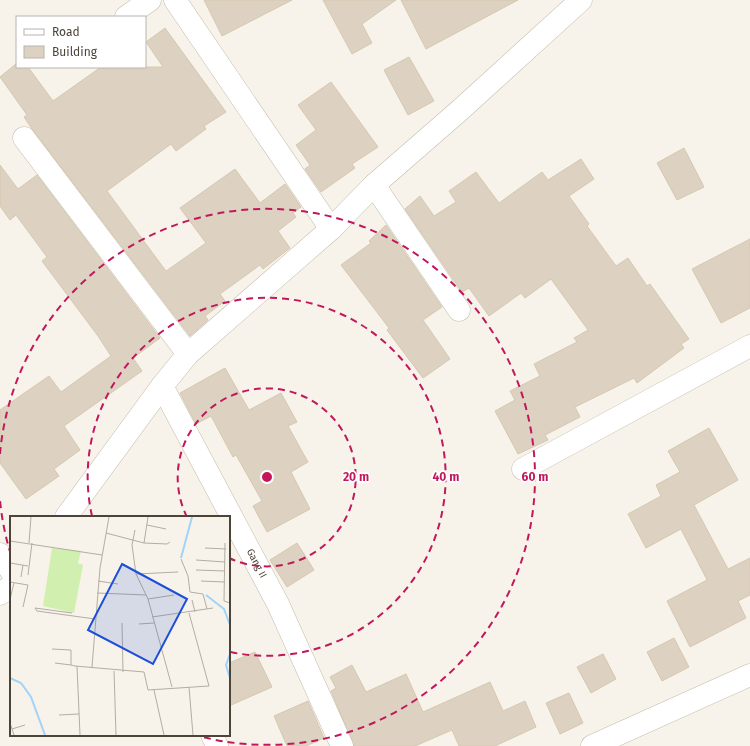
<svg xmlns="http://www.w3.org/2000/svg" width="750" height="746" font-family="'Fira Sans',sans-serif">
<rect width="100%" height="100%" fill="#f7f3ea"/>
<g fill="#ddd2c1" stroke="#d6c8b0">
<path d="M204,0H292L222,36Z"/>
<path d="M323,0H396L362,24L372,43L352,54Z"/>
<path d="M401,0H518L426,49Z"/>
<path d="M165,28L226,112L204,126L206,129L176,151L171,144L107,191L160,263L166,271L206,243L180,208L235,169L260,203L285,184L301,207L293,213L296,217L278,231L290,248L263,269L260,265L220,294L225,301L205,316L208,320L190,336L32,129L24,117L27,115L0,77L17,63V67H28L53,101L101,67H163L146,42Z"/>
<path d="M409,57L434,101L408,115L384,70Z"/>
<path d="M331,82L378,147L352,164L355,168L321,192L305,169L310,165L296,145L316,130L298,105Z"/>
<path d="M684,148L704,187L677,200L657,163Z"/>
<path d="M581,159L594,179L569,196L589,224L587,226L616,266L628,258L647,286L650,284L689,339L681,344L684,348L637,383L634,378L575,407L580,417L545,435L548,440L518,454L495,411L515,400L510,391L540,376L534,364L577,342L574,338L588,330L551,279L525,298L521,293L489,316L469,288L462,292L405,209L420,196L434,216L456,202L449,191L476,172L499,203L542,172L548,180Z"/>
<path d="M0,165L18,189L37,175L160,338L133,358L142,371L64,426L80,450L54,469L59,476L26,499L0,463V410L49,376L61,392L111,356L98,336L42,261L47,257L16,215L10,220L0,206Z"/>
<path d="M386,225L442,307L423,320L450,359L423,378L387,330L389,328L341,265L371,243L369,241Z"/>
<path d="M750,239V308L721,323L692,269Z"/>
<path d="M225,368L249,410L281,393L297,422L288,426L308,462L291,472L310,509L267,532L253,506L262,501L236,455L233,457L211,416L196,424L180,393Z"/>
<path d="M709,428L738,480L694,505L728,569L750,558V595L738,601L746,618L690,647L667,601L707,580L681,529L646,548L628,514L661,496L656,485L680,472L668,451Z"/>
<path d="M297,543L314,570L287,587L270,560Z"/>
<path d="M674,638L689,667L662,681L647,652Z"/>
<path d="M255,652L272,687L229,706V663Z"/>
<path d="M603,654L616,679L591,693L577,667Z"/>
<path d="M352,665L366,692L406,674L423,712L490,682L503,711L525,701L536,727L495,746H459L452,730L415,746H354L331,691L336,688L330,677Z"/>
<path d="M569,693L583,723L560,734L546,703Z"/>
<path d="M308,701L324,738L306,746H287L274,716Z"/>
</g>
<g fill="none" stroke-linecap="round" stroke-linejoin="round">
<g stroke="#c4bcab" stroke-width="23">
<g id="street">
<path d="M175,0L331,229"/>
<path d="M126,17L150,0"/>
<path d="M24,138L188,354"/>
<path d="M374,185L459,310"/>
<path id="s1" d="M162,386L278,604L342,746"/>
<path d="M523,469L750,346"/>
<path d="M66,517L162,386L188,354L331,229L374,185L459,111L581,0"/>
<path d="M0,554L11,571"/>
<path d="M0,594L11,586"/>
<path d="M212,735L217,746"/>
<path d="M592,746L750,675"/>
</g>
</g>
<use href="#street" stroke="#fff" stroke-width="22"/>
</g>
<g fill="none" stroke="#c2185b" stroke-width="2" stroke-dasharray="7 5">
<path d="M187 517A89 89 0 1 1 229 558"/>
<path d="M92 516A179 179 0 1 1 230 652"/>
<path d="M11 555A268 268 0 0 1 0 500M0 454A268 268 0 1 1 195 735"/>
</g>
<g text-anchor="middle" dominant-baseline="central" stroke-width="3.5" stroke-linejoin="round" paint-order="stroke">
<g font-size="10" fill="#4c4437" stroke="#fff">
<text stroke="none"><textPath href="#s1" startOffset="201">Gang II</textPath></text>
</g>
</g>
<g transform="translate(10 516)">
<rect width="220" height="220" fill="#f7f3ea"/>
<path d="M42,32L71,35L68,47L73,49L64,97L33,90Z" fill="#d1efaf"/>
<path fill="none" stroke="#a1d3f9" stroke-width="2" d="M171,42L182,1M196,79L214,93L220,109M220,138L216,149L220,162M0,162L11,167L21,181L35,219"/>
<path fill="none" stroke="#b3ada2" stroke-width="1" d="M137,9L156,13M125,14L122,29L126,58L138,83L162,171M96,17L134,27L138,1M0,25L92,39M19,27L21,1M134,27L157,28L160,26M215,27L214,85L220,87M195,32L216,33M171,43L178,60L180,76L193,78L197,93M186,44L215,46M0,47L18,50M186,54L215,55M126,58L168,56M18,59L22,27M11,61L13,49M88,65L108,68M191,65L215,66M0,66L18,69L13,91M87,77L136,79M0,83L4,67M138,83L164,79M182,84L185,96M62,97L25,92L27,95L85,103M142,101L203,92M112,107L113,156M129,108L144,107M42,133L61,134V149L65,150L134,156L138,174L199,170L179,97M45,147L61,149M67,150L70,219M82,151L90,52L99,1M104,155L106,219M179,171L183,219M144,174L154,219M49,199L69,198M0,207L4,219M2,213L15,209"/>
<path fill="#1d4ed8" fill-opacity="0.15" stroke="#1d4ed8" stroke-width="2" d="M112,48L177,83L143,148L78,114Z"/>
<rect width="220" height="220" fill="none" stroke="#4c4437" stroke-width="2"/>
</g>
<circle cx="267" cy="477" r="6" fill="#c2185b" stroke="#fff" stroke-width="2"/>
<g font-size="12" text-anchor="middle" font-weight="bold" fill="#c2185b" stroke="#fff" stroke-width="3.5" stroke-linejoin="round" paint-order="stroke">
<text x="356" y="481">20 m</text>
<text x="446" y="481">40 m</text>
<text x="535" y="481">60 m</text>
</g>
<rect x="16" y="16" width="130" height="52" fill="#ffffff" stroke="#b7b4af"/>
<rect x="24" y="29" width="20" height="6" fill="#ffffff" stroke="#b7b4af"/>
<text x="52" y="36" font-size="12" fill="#4c4437">Road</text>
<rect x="24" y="46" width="20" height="12" fill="#ddd2c1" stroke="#b7b4af"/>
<text x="52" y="56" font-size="12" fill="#4c4437">Building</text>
</svg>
